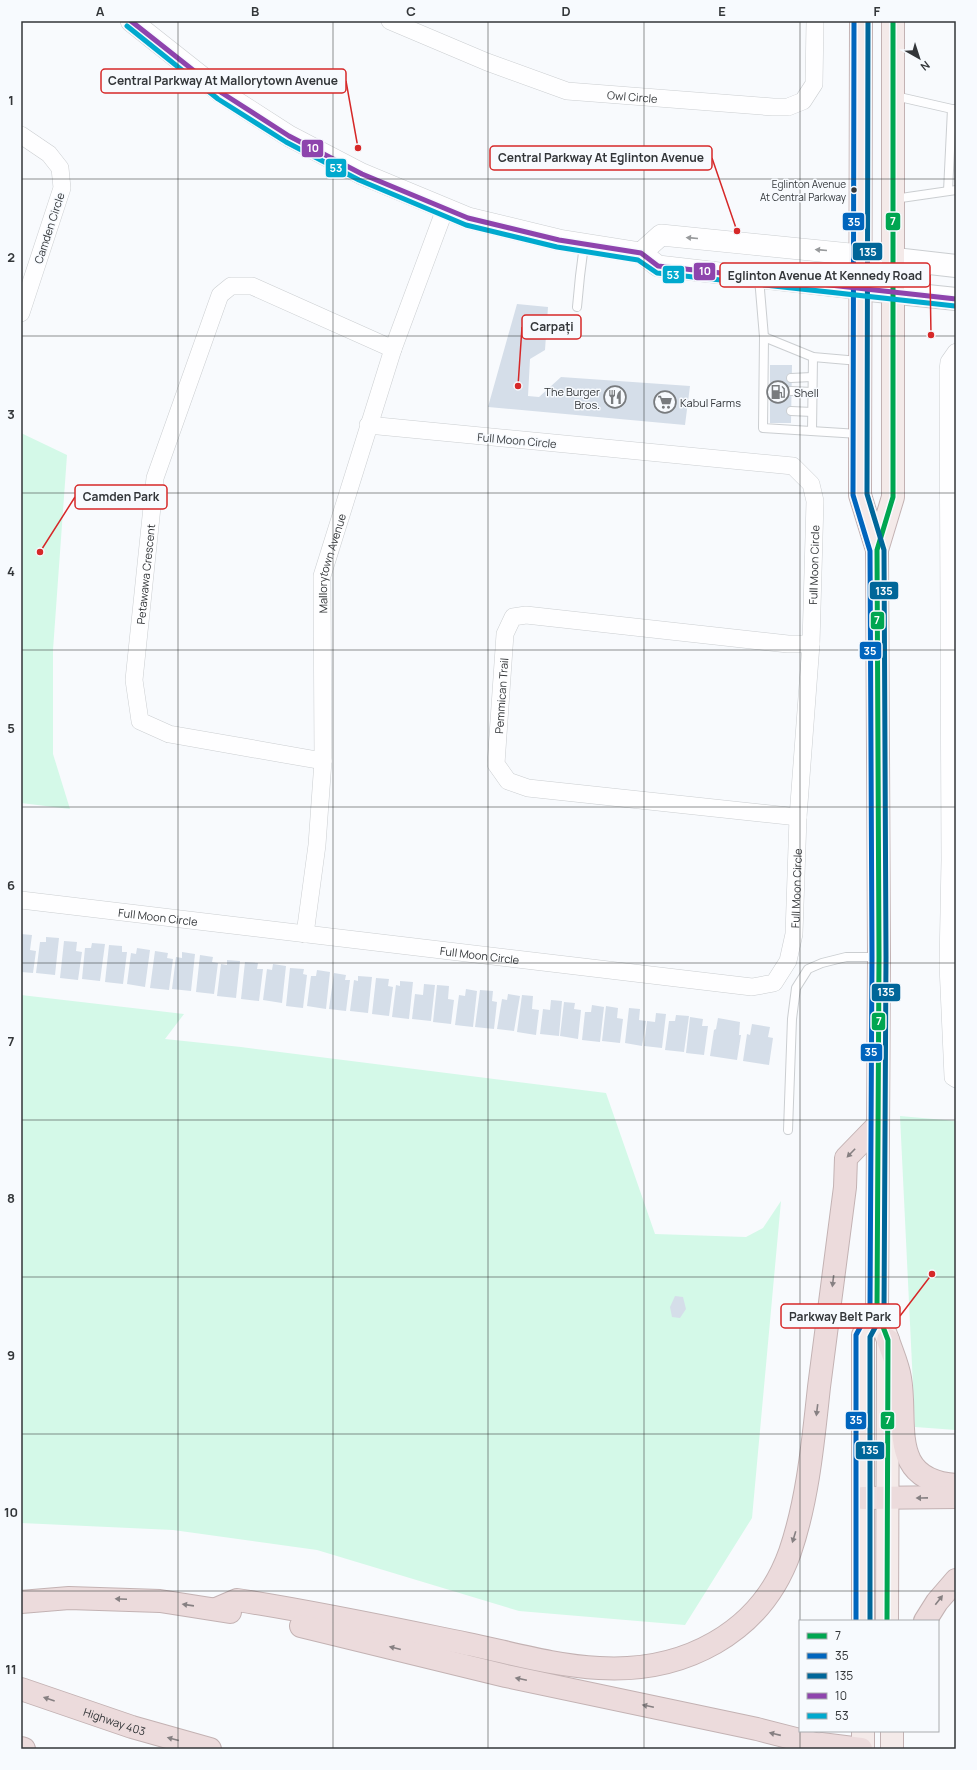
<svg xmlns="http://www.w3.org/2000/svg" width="977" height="1770" font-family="Manrope,sans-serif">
<rect width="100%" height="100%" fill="#f8fafd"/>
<g fill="#d4f9e8">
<path d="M21,433L67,455L53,650V754L70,809L21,803Z"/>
<path d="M21,995L184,1014L165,1039L241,1047L606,1093L655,1234L746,1237L763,1228L781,1201L752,1518L685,1625L519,1611L317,1550L173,1530L21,1523Z"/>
<path d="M900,1116L956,1121V1430L915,1427Z"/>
</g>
<g fill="#d5dee9">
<path d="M517,304L548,307L545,350L530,359L528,396L539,397L561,377L690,386L685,425L488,407Z"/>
<path d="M770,365H792L791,423H770Z"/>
<path d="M21,934L32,935L30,950L36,951L33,973L21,972Z"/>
<path d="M46,937L59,938L55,975L36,973L40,942H46Z"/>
<path d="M64,941L77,942L76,951L82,952L78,980L60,978Z"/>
<path d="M92,943L105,944L100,981L82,979L85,948H91Z"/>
<path d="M109,945L122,946V952H127L123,984L105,982Z"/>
<path d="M137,948L150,950L145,987L127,984L131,953L136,954Z"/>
<path d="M155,951L168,953L167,958L173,959L169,990L150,988Z"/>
<path d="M182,952L195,954L191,991L172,989L176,957L182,958Z"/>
<path d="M200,955L213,957L212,962L218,963L214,994L196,992Z"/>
<path d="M227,960L240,961L236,998L217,996L221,964L227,965Z"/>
<path d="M245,962L258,963L257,969H263L259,1001L241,999Z"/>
<path d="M273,964L286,966L282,1003L263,1000L267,969L272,970Z"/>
<path d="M290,968L304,969L303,974L307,975L303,1008L286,1006Z"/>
<path d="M317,970L330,972L326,1009L307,1006L311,976H316Z"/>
<path d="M334,973L346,975L345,980H350L346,1011L329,1009Z"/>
<path d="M358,976L372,977L368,1013L350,1011L354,980L358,981Z"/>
<path d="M376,978L389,979L388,986L393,987L389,1016L372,1014Z"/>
<path d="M400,981L413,982L409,1019L392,1017L396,985L400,986Z"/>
<path d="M424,984L435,985L431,1021L412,1019L415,994L423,995Z"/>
<path d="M437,985L449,986L448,999L454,1000L451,1024L433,1022Z"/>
<path d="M466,989L477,991L473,1027L455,1025L459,995L465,996Z"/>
<path d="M480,990L493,991L492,1001L497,1002L494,1029L475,1027Z"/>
<path d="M508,994L520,996L514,1031L497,1029L502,999L507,1000Z"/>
<path d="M522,995L533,996L532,1009L539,1010L536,1035L517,1032Z"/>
<path d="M551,1000L562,1001L559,1036L540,1034L543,1009L550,1010Z"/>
<path d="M564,1002L575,1003L574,1009L581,1010L578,1039L560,1036Z"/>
<path d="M592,1005L604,1007L600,1042L582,1040L585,1012H591Z"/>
<path d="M606,1006L618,1008L617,1018L623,1019L620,1043L602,1041Z"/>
<path d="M629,1008L640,1009L639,1020L646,1021L642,1046L625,1043Z"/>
<path d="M656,1013L666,1014L662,1048L644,1046L647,1021L655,1022Z"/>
<path d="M676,1015L689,1016L684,1052L665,1050L669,1021H675Z"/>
<path d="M690,1017L703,1019L702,1026H708L704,1055L686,1053Z"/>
<path d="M718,1018L740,1022L739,1035H741L737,1060L710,1056L714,1030L716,1029Z"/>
<path d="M752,1024L770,1027L768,1037L773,1038L769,1065L743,1061L747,1034L750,1035Z"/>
<path d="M675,1296L683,1297L686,1309L680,1318L672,1317L670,1307Z"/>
</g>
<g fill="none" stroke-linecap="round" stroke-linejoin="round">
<g stroke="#cbced1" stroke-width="10">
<g id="service">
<path d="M895,96L952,109"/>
<path d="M948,191L952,109H956"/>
<path d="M894,199L956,190"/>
<path d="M759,278L764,337L763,428L859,434"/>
<path d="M577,307L580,276L584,245"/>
<path d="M764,337L813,357L859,361"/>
<path d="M791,378L812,377"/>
<path d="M791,391L812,392"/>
<path d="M791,411L812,412"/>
<path d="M812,431L813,357"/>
<path d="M788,1130L792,1019L796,988L808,969L822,963L846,957H878"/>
</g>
</g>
<g stroke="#cbced1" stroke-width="18">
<g id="minor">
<path id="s1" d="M390,21L487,62L567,91L773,107H788L803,101L814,84L815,21"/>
<path d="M21,135L49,154L60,168L62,188L21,313"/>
<path d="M956,352L949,362L948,370L950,860L948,965L953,1077L956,1079"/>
<path id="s2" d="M323,761L169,734L140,721L134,680L155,478L220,295L231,286H252L393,349"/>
<path id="s3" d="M798,817L528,788L508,781L496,764L505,634L513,617L526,615L788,644H811"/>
<path id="s4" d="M21,900L752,987L774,983L788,961L794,934L798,817L811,644L815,501L811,484L793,466L368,425"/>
<path id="s5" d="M305,934L317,845L323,761L322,576L393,349L445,209"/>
</g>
</g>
<g stroke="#cbced1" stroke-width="22">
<g id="tertiary">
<path d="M131,21L222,93L289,136L362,174L468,218L559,240L641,253L658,266L860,289"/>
<path d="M641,253L661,235L860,255"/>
</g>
</g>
<g stroke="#cbced1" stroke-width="24">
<g id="secondary">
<path d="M860,255L956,266"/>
<path d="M860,289L956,299"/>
</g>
</g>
<g stroke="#c3b2b3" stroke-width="24">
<g id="primary">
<path d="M861,21L860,495L877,550"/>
<path d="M863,1621V1335L877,1311"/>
<path d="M887,1621L888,1340L877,1311L879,957L877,550L893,497V21"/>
<path d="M863,1731V1749"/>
<path d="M892,1731V1749"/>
</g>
</g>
<g stroke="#c3b2b3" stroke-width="24">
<g id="motorway">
<path d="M888,1340C892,1352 898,1365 900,1378C908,1423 887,1480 956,1485"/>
<path d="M863,1498L956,1497"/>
<path d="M21,1602L69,1598L160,1601L230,1612"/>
<path d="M216,1609L237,1600C316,1612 395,1629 473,1645C515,1654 557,1666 599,1668C683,1673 761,1634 790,1552C808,1499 813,1442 819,1387C828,1321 836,1254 845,1187L846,1158L878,1125"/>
<path d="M925,1621L937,1602L956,1580"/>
<path d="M301,1626L506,1676L757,1729L835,1749"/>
<path id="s6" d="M21,1689L132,1727L210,1749"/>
<path d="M821,1744L861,1749"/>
<path d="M21,1748L24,1749"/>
</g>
</g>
<use href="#service" stroke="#fefeff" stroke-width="8"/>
<use href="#minor" stroke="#fefeff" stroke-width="17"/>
<use href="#tertiary" stroke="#fefeff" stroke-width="21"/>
<use href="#secondary" stroke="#fefeff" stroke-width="22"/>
<use href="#primary" stroke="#f4eae9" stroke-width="22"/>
<use href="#motorway" stroke="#ecdbdc" stroke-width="22"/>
<g stroke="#f7fafe" stroke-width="8">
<path id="bus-1" d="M887,1621L888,1340L877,1311L879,957L877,550L893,497V21"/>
</g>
<g stroke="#f7fafe" stroke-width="8">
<path id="bus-2" d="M854,21L853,495L870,551L872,957L870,1309L856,1335V1621"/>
</g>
<g stroke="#f7fafe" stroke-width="8">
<path id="bus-3" d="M868,21L867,494L884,550L886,957L884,1311L870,1337V1621"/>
</g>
<g stroke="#f7fafe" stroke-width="8">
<path id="bus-4" d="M131,21L222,93L289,136L362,174L468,218L559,240L641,253L658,266L956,299"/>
</g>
<g stroke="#f7fafe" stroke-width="8">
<path id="bus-5" d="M127,26L218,99L286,142L359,180L466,225L557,247L638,260L657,273L955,306"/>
</g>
<use href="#bus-1" stroke="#00a651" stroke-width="5"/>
<use href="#bus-2" stroke="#0065bd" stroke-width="5"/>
<use href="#bus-3" stroke="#069" stroke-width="5"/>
<use href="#bus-4" stroke="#8e44ad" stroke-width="5"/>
<use href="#bus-5" stroke="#00a9ce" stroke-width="5"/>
</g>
<defs><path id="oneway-solid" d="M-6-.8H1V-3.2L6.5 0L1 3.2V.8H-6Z"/></defs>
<g fill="#989a9c">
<use href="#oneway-solid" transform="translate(692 238) rotate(-175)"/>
<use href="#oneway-solid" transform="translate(821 250) rotate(-175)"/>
</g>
<g fill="#868082">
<use href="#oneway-solid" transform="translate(851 1153) rotate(134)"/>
<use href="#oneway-solid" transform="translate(833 1281) rotate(97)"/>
<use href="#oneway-solid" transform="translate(817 1410) rotate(97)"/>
<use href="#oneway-solid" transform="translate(922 1498) rotate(179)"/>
<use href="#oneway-solid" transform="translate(794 1537) rotate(107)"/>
<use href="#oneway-solid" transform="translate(121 1599) rotate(-178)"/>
<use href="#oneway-solid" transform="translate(939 1600) rotate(-52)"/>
<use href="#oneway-solid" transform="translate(188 1605) rotate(-172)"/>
<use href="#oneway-solid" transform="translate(395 1648) rotate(-166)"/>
<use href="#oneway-solid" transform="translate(521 1679) rotate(-168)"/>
<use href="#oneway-solid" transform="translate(49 1699) rotate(-161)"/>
<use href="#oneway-solid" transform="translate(648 1706) rotate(-168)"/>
<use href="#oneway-solid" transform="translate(775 1734) rotate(-167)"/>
<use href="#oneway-solid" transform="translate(173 1739) rotate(-165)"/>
</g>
<path fill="none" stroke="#333639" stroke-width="1" stroke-opacity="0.55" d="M178,21V1749M333,21V1749M488,21V1749M644,21V1749M800,21V1749M21,179H956M21,336H956M21,493H956M21,650H956M21,807H956M21,963H956M21,1120H956M21,1277H956M21,1434H956M21,1591H956"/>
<defs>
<g id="fuel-ring" transform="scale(1.15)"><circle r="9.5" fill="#f7fafe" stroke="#787b7e" stroke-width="1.5"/><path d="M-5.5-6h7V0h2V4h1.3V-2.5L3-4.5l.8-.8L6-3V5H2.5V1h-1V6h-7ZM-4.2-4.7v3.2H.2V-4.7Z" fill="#787b7e"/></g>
<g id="restaurant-ring" transform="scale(1.15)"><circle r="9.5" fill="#f7fafe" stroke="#787b7e" stroke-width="1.5"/><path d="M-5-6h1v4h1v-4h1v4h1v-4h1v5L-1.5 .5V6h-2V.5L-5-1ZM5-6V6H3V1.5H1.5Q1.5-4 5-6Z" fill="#787b7e"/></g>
<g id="supermarket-ring" transform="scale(1.15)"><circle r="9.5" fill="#f7fafe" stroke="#787b7e" stroke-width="1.5"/><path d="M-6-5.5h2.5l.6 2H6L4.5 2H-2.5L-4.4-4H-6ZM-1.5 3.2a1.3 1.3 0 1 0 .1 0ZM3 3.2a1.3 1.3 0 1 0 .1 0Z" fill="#787b7e"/></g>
</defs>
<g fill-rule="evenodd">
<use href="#fuel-ring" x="778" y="392"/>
<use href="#restaurant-ring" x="615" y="397"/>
<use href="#supermarket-ring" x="665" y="402"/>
</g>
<circle fill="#333639" stroke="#f7fafe" stroke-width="1.5" cx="854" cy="190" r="3.5"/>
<g text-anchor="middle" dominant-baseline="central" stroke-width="3" stroke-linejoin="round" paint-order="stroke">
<g font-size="10" fill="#333639" stroke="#f7fafe" text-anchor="end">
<text x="846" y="184">Eglinton Avenue<tspan x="846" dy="13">At Central Parkway</tspan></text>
</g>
<g font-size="11" fill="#333639" stroke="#f7fafe">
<text stroke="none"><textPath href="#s1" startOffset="256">Owl Circle</textPath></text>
<text transform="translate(49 228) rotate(-72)">Camden Circle</text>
<text transform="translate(517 440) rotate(5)">Full Moon Circle</text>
<text stroke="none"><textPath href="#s5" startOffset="373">Mallorytown Avenue</textPath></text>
<text stroke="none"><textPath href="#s4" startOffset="1182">Full Moon Circle</textPath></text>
<text stroke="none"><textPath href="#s2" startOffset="336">Petawawa Crescent</textPath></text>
<text stroke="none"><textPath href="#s3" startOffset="382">Pemmican Trail</textPath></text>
<text stroke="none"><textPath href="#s4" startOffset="858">Full Moon Circle</textPath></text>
<text stroke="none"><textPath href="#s4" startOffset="138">Full Moon Circle</textPath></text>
<text stroke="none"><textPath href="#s4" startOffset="462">Full Moon Circle</textPath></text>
<text stroke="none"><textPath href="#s6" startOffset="99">Highway 403</textPath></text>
</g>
<g font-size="11" fill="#333639" stroke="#f7fafe" text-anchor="start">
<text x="600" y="391" text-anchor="end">The Burger<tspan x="600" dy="13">Bros.</tspan></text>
<text x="794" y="392">Shell</text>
<text x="680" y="402">Kabul Farms</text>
</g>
</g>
<path fill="none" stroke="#d62828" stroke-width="1.5" d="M358 148L346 81M737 231L712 158M931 335L930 275M518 386L522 327M40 552L75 497M932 1274L900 1316"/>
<g fill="#d62828" stroke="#f7fafe" stroke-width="1.5">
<circle cx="358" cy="148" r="4"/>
<circle cx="737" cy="231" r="4"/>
<circle cx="931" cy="335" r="4"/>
<circle cx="518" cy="386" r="4"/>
<circle cx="40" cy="552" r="4"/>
<circle cx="932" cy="1274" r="4"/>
</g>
<g fill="#f7fafe" stroke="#d62828" stroke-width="1.5">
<rect x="101" y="69" width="245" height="24" rx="4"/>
<rect x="490" y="146" width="222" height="24" rx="4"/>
<rect x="720" y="263" width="210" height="24" rx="4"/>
<rect x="522" y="315" width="59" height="24" rx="4"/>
<rect x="75" y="485" width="92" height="24" rx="4"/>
<rect x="781" y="1304" width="119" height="24" rx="4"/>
</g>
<g font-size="12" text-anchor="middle" font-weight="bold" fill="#333639">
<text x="223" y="85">Central Parkway At Mallorytown Avenue</text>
<text x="601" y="162">Central Parkway At Eglinton Avenue</text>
<text x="825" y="280">Eglinton Avenue At Kennedy Road</text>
<text x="552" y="331">Carpați</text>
<text x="121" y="501">Camden Park</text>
<text x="840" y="1321">Parkway Belt Park</text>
</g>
<g stroke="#f7fafe" stroke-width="1.5">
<rect x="301" y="139" width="23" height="19" rx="4" fill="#8e44ad"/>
<rect x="325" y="158" width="22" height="20" rx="4" fill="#00a9ce"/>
<rect x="885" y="212" width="16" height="19" rx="4" fill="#00a651"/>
<rect x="842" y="212" width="23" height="19" rx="4" fill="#0065bd"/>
<rect x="852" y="242" width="31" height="19" rx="4" fill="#069"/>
<rect x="693" y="262" width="23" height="19" rx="4" fill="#8e44ad"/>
<rect x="662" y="265" width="23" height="19" rx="4" fill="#00a9ce"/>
<rect x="869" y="581" width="30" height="19" rx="4" fill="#069"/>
<rect x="870" y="611" width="15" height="19" rx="4" fill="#00a651"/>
<rect x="859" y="641" width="23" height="19" rx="4" fill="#0065bd"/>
<rect x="871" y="983" width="30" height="19" rx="4" fill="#069"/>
<rect x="871" y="1012" width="15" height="19" rx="4" fill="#00a651"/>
<rect x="860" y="1043" width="23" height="19" rx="4" fill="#0065bd"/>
<rect x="845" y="1411" width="22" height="19" rx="4" fill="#0065bd"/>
<rect x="880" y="1411" width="15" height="19" rx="4" fill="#00a651"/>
<rect x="855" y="1441" width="30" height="19" rx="4" fill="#069"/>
</g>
<g font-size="11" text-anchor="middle" font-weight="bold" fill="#fff">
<text x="313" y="152">10</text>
<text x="336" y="172">53</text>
<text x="893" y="225">7</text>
<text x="854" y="226">35</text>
<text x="868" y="256">135</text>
<text x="705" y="275">10</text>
<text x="673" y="279">53</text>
<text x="884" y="595">135</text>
<text x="877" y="624">7</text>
<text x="870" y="655">35</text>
<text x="886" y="996">135</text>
<text x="879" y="1025">7</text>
<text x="871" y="1056">35</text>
<text x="856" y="1424">35</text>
<text x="888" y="1424">7</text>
<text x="870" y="1454">135</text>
</g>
<rect width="977" height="1770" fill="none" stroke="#f7fafe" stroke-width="44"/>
<rect x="799" y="1620" width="140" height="112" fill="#f7fafe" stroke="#a9acaf"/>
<rect x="807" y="1633" width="20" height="6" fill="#00a651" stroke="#a9acaf"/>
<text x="835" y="1640" font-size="12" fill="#333639">7</text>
<rect x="807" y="1653" width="20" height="6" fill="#0065bd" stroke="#a9acaf"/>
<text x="835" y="1660" font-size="12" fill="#333639">35</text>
<rect x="807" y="1673" width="20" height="6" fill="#006699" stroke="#a9acaf"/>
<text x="835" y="1680" font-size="12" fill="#333639">135</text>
<rect x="807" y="1693" width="20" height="6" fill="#8e44ad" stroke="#a9acaf"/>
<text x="835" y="1700" font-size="12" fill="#333639">10</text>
<rect x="807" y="1713" width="20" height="6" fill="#00a9ce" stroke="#a9acaf"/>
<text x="835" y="1720" font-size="12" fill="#333639">53</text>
<g transform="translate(919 58) rotate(141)" stroke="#f7fafe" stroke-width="3" paint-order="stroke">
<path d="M0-3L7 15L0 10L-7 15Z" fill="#333639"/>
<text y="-6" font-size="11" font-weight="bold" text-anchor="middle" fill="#333639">N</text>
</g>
<rect x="22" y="22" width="933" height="1726" fill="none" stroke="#333639" stroke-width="1.5"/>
<g font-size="13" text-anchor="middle" font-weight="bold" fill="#333639">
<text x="100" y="16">A</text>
<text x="255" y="16">B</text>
<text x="411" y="16">C</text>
<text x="566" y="16">D</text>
<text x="722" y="16">E</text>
<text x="877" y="16">F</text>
<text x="11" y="105">1</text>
<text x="11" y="262">2</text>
<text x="11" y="419">3</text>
<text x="11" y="576">4</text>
<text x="11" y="733">5</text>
<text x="11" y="890">6</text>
<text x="11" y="1046">7</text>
<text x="11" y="1203">8</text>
<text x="11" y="1360">9</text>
<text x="11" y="1517">10</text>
<text x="11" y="1674">11</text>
</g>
</svg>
